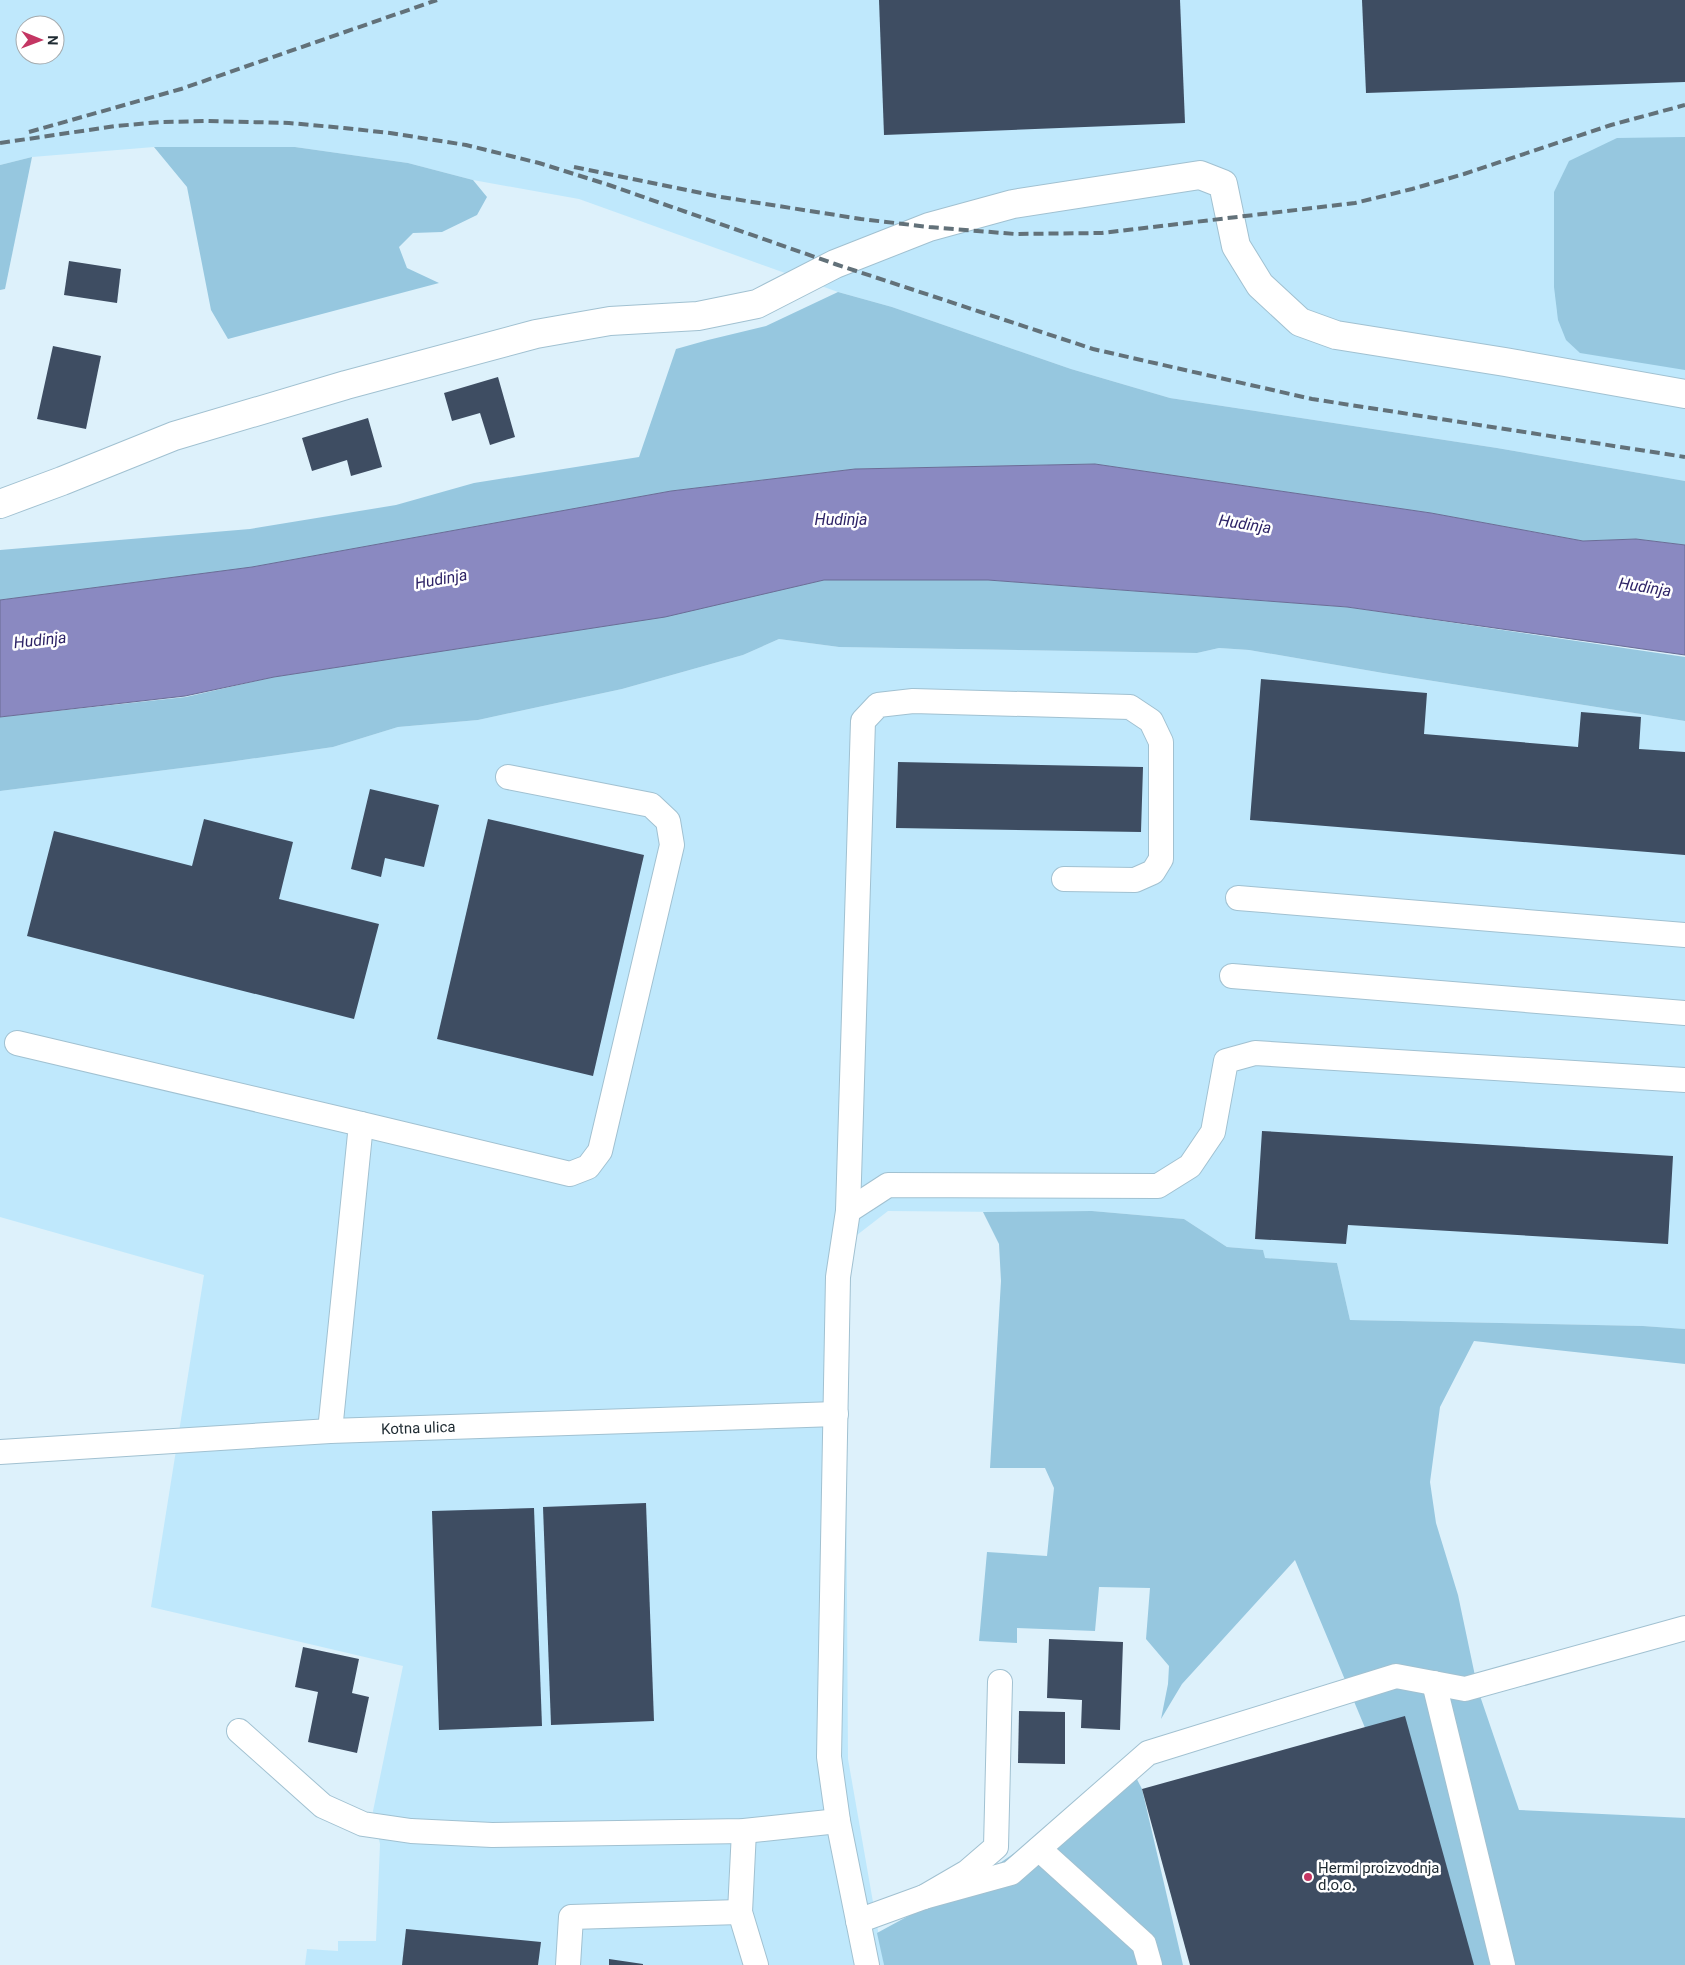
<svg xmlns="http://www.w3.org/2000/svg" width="1685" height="1965" font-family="Roboto,sans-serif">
<rect width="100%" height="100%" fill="#ddf1fb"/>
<g fill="#bfe8fc" fill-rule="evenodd">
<path d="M0,0H1685V481L1497,448L1170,398L1071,369L892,307L838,292L579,199L473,180L408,163L295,147H154L32,157L0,165ZM25,25H55V55H25Z"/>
<path d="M779,639L839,647L1197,653L1219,648L1249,650L1383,673L1685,721V1329L1643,1326L1350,1320L1337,1263L1264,1258L1263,1250L1227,1247L1184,1219L1092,1211L1006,1212L888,1211L857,1235L845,1271L848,1759L884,1965H305L307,1949L338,1951V1941H376L380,1844L373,1811L403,1666L151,1607L204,1275L0,1217V791L229,762L333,747L398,727L478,720L622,689L743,655Z"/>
</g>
<g fill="#96c7df">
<path d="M1685,137V370L1580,353L1566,340L1558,320L1554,287V192L1569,161L1617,138Z"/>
<path d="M154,147H295L408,163L473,180L487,197L477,215L442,232L413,233L399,247L407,268L439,283L228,339L211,310L187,187Z"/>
<path d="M32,157L5,289L0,290V165Z"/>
<path d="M838,292L892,307L1071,369L1170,398L1497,448L1685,481V545L1636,539L1583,541L1431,513L1095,464L855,469L671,491L261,566L0,600V550L250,529L396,505L474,483L639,457L676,349L708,340L766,326Z"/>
<path d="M824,580H988L1347,607L1685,657V721L1383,673L1249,650L1219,648L1197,653L839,647L779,639L743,655L622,689L478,720L398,727L333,747L229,762L0,791V717L186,697L274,677L667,616Z"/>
<path d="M1092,1211L1184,1219L1227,1247L1263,1250L1265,1258L1337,1263L1350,1320L1643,1326L1685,1329V1364L1474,1341L1440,1407L1430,1482L1436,1523L1458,1595L1478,1690L1519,1810L1685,1818V1965H1464L1295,1560L1182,1684L1161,1719L1168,1684L1169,1666L1146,1639L1150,1588L1099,1587L1095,1631L1017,1628V1643L979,1641L987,1552L1047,1556L1054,1488L1045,1468H990L1001,1281L999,1244L983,1212Z"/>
<path d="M1128,1762L1142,1789L1183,1965H884L877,1933L980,1877L1040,1835Z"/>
</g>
<path fill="#8a89c1" stroke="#6a6d96" d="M1095,464L1431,513L1583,541L1636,539L1685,545V655L1347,607L988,580H824L665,617L274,677L185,696L0,717V600L252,567L671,491L855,469Z"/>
<g fill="#3e4d62">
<path d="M879,0H1180L1185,123L884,135Z"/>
<path d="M1362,0H1685V82L1366,93Z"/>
<path d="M69,261L121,269L117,303L64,295Z"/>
<path d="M53,346L101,356L86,429L37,419Z"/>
<path d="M498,377L515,437L490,445L480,413L452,421L444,393Z"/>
<path d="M368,418L382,467L351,476L347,460L312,471L302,438Z"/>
<path d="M1261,679L1427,693L1424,734L1578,747L1581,712L1641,717L1639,749L1685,752V855L1250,820Z"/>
<path d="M898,762L1143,767L1141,832L896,828Z"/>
<path d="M370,789L439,805L424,867L385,858L381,877L351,869Z"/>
<path d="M204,819L293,842L279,899L379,924L354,1019L27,936L54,831L192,866Z"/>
<path d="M488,819L644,855L593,1076L437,1039Z"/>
<path d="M1262,1131L1673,1156L1668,1244L1348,1225L1346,1244L1255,1239Z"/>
<path d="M646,1503L654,1721L551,1725L543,1507Z"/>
<path d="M534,1508L542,1726L439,1730L432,1511Z"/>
<path d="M1049,1639L1123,1642L1120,1730L1081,1728L1082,1700L1047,1698Z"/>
<path d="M303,1647L359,1659L352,1693L369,1697L357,1753L308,1742L318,1692L295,1687Z"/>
<path d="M1019,1711L1065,1712V1764L1018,1763Z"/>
<path d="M1405,1716L1474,1965H1190L1142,1789Z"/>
<path d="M406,1929L541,1942L538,1965H402Z"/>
<path d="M609,1959L643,1964V1965H609Z"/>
</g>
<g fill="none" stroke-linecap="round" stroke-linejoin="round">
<g stroke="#a1c1d1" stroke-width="26">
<g id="service">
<path d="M1238,898L1685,935"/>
<path d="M1232,976L1685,1013"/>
<path d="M17,1043L361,1124L330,1431"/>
<path d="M361,1124L570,1174L588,1167L600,1151L672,845L668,821L651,805L508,777"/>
<path d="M848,1211L863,721L878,705L913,701L1130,707L1151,721L1161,742V859L1153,872L1135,880L1064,879"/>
<path id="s1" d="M0,1452L330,1431L836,1414"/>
<path d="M1434,1683L1503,1965"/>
<path d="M239,1731L323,1806L363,1824L411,1831L492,1835L744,1831L838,1821"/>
<path d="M744,1831L740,1912L756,1965"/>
<path d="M1039,1849L1144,1944L1150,1965"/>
<path d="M924,1897L1011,1873L1148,1753L1396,1676L1465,1689L1685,1628"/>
<path d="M858,1921L924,1897L967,1872L996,1847L1000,1682"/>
<path d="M568,1965L571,1917L740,1912"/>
<path d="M867,1965L838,1821L829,1757L838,1277L848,1211L888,1185L1158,1186L1190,1166L1213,1132L1226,1061L1255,1053L1685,1080"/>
</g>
</g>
<g stroke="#a1c1d1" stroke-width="30">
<path id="minor" d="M0,504L62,481L174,436L346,385L536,334L610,321L698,316L757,304L835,264L929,227L1013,204L1200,175L1223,184L1236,246L1260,285L1300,322L1336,335L1505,362L1685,394"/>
</g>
<use href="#service" stroke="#fff" stroke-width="24"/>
<use href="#minor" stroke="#fff" stroke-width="28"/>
<g stroke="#627179" stroke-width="4" stroke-dasharray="10 5" stroke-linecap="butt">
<path d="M29,132L181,89L437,0"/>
<path d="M0,143L116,126L161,122L208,121L289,123L344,128L390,133L466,145L539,163L609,185L835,264L1093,349L1312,399L1685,457"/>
<path d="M574,167L721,197L861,219L929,227L1015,234L1102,233L1355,203L1412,189L1464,174L1611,125L1685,105"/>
</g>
</g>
<circle fill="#c43663" stroke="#fff" stroke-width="2" cx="1308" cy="1877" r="5"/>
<g text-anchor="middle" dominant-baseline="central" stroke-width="5" stroke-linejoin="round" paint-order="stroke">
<g font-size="15" fill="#1f2b32" stroke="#fff">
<text stroke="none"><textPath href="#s1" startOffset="419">Kotna ulica</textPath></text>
</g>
<g font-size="15" fill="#1f2b32" stroke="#fff" text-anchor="start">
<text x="1318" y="1868">Hermi proizvodnja<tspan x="1318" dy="17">d.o.o.</tspan></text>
</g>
<g font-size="16" font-style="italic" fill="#2e2467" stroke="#fff">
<text x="841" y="519">Hudinja</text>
<text transform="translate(1245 524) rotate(9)">Hudinja</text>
<text transform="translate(441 579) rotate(-10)">Hudinja</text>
<text transform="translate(1645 587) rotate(9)">Hudinja</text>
<text transform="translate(40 640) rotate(-6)">Hudinja</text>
</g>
</g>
<g transform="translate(40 40) rotate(91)"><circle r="24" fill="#ffffff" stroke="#a5aaad"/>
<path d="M0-4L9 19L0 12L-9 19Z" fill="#c43663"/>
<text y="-8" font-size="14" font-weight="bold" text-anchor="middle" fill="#1f2b32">N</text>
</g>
</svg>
